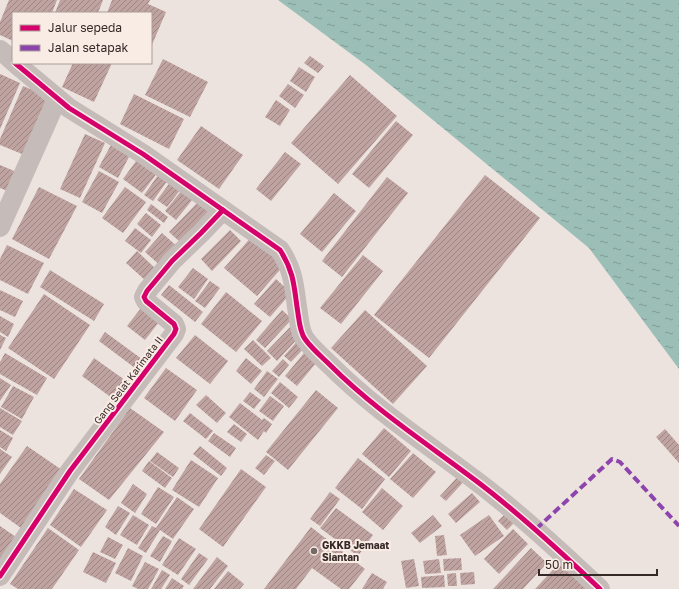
<svg xmlns="http://www.w3.org/2000/svg" width="679" height="589" font-family="'Golos Text',sans-serif">
<defs>
<pattern id="water-ripples" width="26" height="14" patternUnits="userSpaceOnUse"><rect width="26" height="14" fill="#9bbfb7"/><path d="M2 4q2-2 4 0t4 0M15 11q2-2 4 0t4 0" fill="none" stroke="#7f9b95"/></pattern>
<pattern id="building-hatch" width="6" height="6" patternUnits="userSpaceOnUse"><rect width="6" height="6" fill="#bfa3a0"/><path d="M-1 1l2-2M0 6l6-6M5 7l2-2" fill="none" stroke="#9c8582"/></pattern>
</defs>
<rect width="100%" height="100%" fill="#ece3df"/>
<path fill="url(#water-ripples)" d="M278,0H679V369L589,248L366,65Z"/>
<g fill="url(#building-hatch)">
<path d="M9,0H57L52,13H13V41L0,35V22Z"/>
<path d="M60,0H103L98,13H55Z"/>
<path d="M112,0H150L148,4L166,12L151,47V13H107Z"/>
<path d="M310,56L324,66L318,73L304,63Z"/>
<path d="M163,59L208,82L190,117L145,95Z"/>
<path d="M73,63H112L94,102L62,87Z"/>
<path d="M299,67L315,77L306,92L290,81Z"/>
<path d="M0,74L20,83L0,129Z"/>
<path d="M350,75L397,116L338,184L291,143Z"/>
<path d="M288,84L304,95L295,108L279,96Z"/>
<path d="M23,86L52,98L27,156L0,145V139Z"/>
<path d="M134,94L184,119L169,149L120,124Z"/>
<path d="M276,100L290,110L280,126L265,117Z"/>
<path d="M396,121L413,135L369,188L352,174Z"/>
<path d="M201,126L243,155L219,189L177,160Z"/>
<path d="M85,134L105,143L80,198L60,189Z"/>
<path d="M112,143L131,153L118,178L99,167Z"/>
<path d="M285,152L301,164L271,201L256,189Z"/>
<path d="M139,157L158,172L142,193L123,179Z"/>
<path d="M0,165L19,173L12,193L0,188Z"/>
<path d="M99,171L119,182L102,213L82,202Z"/>
<path d="M161,171L170,177L153,201L144,195Z"/>
<path d="M485,175L540,218L429,358L374,315Z"/>
<path d="M174,177L184,185L167,207L157,200Z"/>
<path d="M387,177L408,193L342,277L322,261Z"/>
<path d="M39,187L77,206L49,259L12,239Z"/>
<path d="M125,187L146,202L123,233L102,218Z"/>
<path d="M182,190L193,199L176,220L165,211Z"/>
<path d="M334,193L356,211L322,252L300,234Z"/>
<path d="M199,201L210,212L181,243L169,232Z"/>
<path d="M151,204L168,217L164,223L147,210Z"/>
<path d="M146,213L161,225L152,237L137,224Z"/>
<path d="M135,228L151,240L141,253L125,241Z"/>
<path d="M230,230L241,241L212,271L201,259Z"/>
<path d="M162,233L179,248L162,267L145,252Z"/>
<path d="M254,234L286,263L257,296L224,268Z"/>
<path d="M7,245L44,263L28,294L0,280V259Z"/>
<path d="M137,251L156,269L145,280L126,263Z"/>
<path d="M363,255L383,271L341,324L320,308Z"/>
<path d="M193,268L208,279L194,299L178,287Z"/>
<path d="M50,270L104,304L94,321L40,287Z"/>
<path d="M276,279L291,293L270,317L254,304Z"/>
<path d="M210,281L220,288L205,308L195,301Z"/>
<path d="M169,285L203,312L195,322L161,295Z"/>
<path d="M0,290L23,301L15,317L0,310Z"/>
<path d="M226,292L262,321L236,352L201,324Z"/>
<path d="M44,294L90,325L54,379L8,348Z"/>
<path d="M141,308L159,322L145,340L127,326Z"/>
<path d="M282,310L292,319L265,348L256,340Z"/>
<path d="M365,310L427,366L393,404L331,348Z"/>
<path d="M0,316L14,324L8,337L0,332Z"/>
<path d="M291,326L301,335L277,361L267,351Z"/>
<path d="M105,332L146,362L139,371L99,341Z"/>
<path d="M0,335L6,338L0,350Z"/>
<path d="M195,335L228,361L210,384L176,358Z"/>
<path d="M300,338L308,344L291,362L284,356Z"/>
<path d="M253,340L271,358L262,366L244,349Z"/>
<path d="M309,347L321,357L297,386L285,376Z"/>
<path d="M5,353L47,378L37,395L0,374V362Z"/>
<path d="M94,358L129,383L116,401L82,376Z"/>
<path d="M246,358L262,371L251,384L236,371Z"/>
<path d="M283,359L289,365L279,377L272,371Z"/>
<path d="M166,368L197,390L175,421L144,398Z"/>
<path d="M267,371L278,379L264,397L254,389Z"/>
<path d="M0,378L11,385L0,401Z"/>
<path d="M280,382L298,397L289,408L271,393Z"/>
<path d="M13,386L34,397L22,419L1,407Z"/>
<path d="M316,390L338,408L288,470L266,452Z"/>
<path d="M250,392L261,400L254,409L243,401Z"/>
<path d="M206,395L226,413L217,423L196,405Z"/>
<path d="M270,396L284,406L273,421L259,411Z"/>
<path d="M240,403L262,420L264,418L272,424L266,433L264,431L258,440L229,417Z"/>
<path d="M0,408L22,421L13,435L0,427Z"/>
<path d="M130,408L164,432L109,500L79,479Z"/>
<path d="M190,413L213,431L206,439L183,421Z"/>
<path d="M234,424L247,434L241,442L227,432Z"/>
<path d="M384,428L411,451L389,477L362,454Z"/>
<path d="M665,429L679,445V463L656,437Z"/>
<path d="M0,430L13,438L6,451L0,447Z"/>
<path d="M214,433L236,448L230,457L208,441Z"/>
<path d="M27,446L62,470L21,528L0,513V484Z"/>
<path d="M200,446L227,468L221,476L193,454Z"/>
<path d="M0,449L12,457L0,474Z"/>
<path d="M157,452L179,468L173,477L150,461Z"/>
<path d="M413,453L436,472L413,498L390,479Z"/>
<path d="M266,455L275,461L264,475L255,468Z"/>
<path d="M358,458L385,479L362,509L335,488Z"/>
<path d="M191,460L218,478L199,507L172,490Z"/>
<path d="M149,461L172,478L165,488L142,471Z"/>
<path d="M241,469L266,487L223,547L199,529Z"/>
<path d="M462,472L468,477L446,501L440,496Z"/>
<path d="M133,484L147,494L135,513L121,503Z"/>
<path d="M158,487L174,497L156,524L141,514Z"/>
<path d="M382,488L403,506L383,530L362,512Z"/>
<path d="M74,489L107,510L81,547L50,525Z"/>
<path d="M330,492L340,499L320,526L310,519Z"/>
<path d="M472,493L480,502L456,523L448,514Z"/>
<path d="M177,497L194,509L173,539L160,530L146,553L138,548L152,526L156,528Z"/>
<path d="M118,506L130,513L116,535L105,527Z"/>
<path d="M336,508L373,535L358,556L320,528Z"/>
<path d="M510,509L519,518L507,530L498,521Z"/>
<path d="M133,515L149,525L137,545L120,535Z"/>
<path d="M433,515L442,526L420,543L411,533Z"/>
<path d="M489,515L504,536L475,556L460,535Z"/>
<path d="M0,526L19,539L0,567Z"/>
<path d="M311,527L365,569L349,589H341L312,568L296,589H264Z"/>
<path d="M48,528L79,550L52,589H18L10,584Z"/>
<path d="M513,529L528,544L499,574L484,559Z"/>
<path d="M444,535L447,555L437,556L435,536Z"/>
<path d="M163,536L172,541L160,562L150,556Z"/>
<path d="M108,537L123,545L115,559L100,552Z"/>
<path d="M179,538L196,549L178,575L162,565Z"/>
<path d="M128,548L143,556L131,581L115,573Z"/>
<path d="M531,548L547,563L523,589H493Z"/>
<path d="M93,552L116,563L106,583L83,572Z"/>
<path d="M199,553L208,559L189,585L181,579Z"/>
<path d="M217,557L228,566L210,589H193Z"/>
<path d="M461,558L462,570L444,571L443,559Z"/>
<path d="M414,559L419,586L406,588L401,561Z"/>
<path d="M439,559L441,573L425,574L423,561Z"/>
<path d="M563,559L596,589H535Z"/>
<path d="M145,562L159,569L148,589H138L132,586Z"/>
<path d="M162,570L170,575L161,589H151Z"/>
<path d="M228,571L244,584L240,589H214Z"/>
<path d="M474,572L475,584L461,585L460,573Z"/>
<path d="M372,573L387,582L383,589H362Z"/>
<path d="M456,573L457,586H448L447,574Z"/>
<path d="M444,575L445,587L422,588L421,577Z"/>
<path d="M172,578L184,586L182,589H165Z"/>
</g>
<g fill="none" stroke-linecap="round" stroke-linejoin="round">
<g stroke="#c5bbb8" stroke-width="20">
<path d="M0,50L13,61"/>
<path d="M15,63L69,108L143,154L280,250C293,270 294,284 297,307C299,317 299,331 305,339C312,349 322,357 330,365C374,409 426,443 475,480C519,513 560,551 600,589"/>
<path d="M0,227L57,99"/>
<path d="M0,576L70,471L174,334L176,329L174,324L146,301L144,297L147,291L172,261L201,233L223,210"/>
</g>
<path stroke="#8e44ad" stroke-width="4" stroke-dasharray="8 4" stroke-linecap="butt" d="M536,529L612,459L620,462L679,526"/>
<g stroke="#f9ece5" stroke-width="8">
<g id="cycleway">
<path d="M15,63L69,108L143,154L280,250C293,270 294,284 297,307C299,317 299,331 305,339C312,349 322,357 330,365C374,409 426,443 475,480C519,513 560,551 600,589"/>
<path d="M0,576L70,471L174,334L176,329L174,324L146,301L144,297L147,291L172,261L201,233L223,210"/>
</g>
</g>
<use href="#cycleway" stroke="#d6006c" stroke-width="5"/>
</g>
<circle fill="#756967" stroke="#f9ece5" stroke-width="1.5" cx="314" cy="551" r="4"/>
<g text-anchor="middle" dominant-baseline="central" stroke-width="4" stroke-linejoin="round" paint-order="stroke">
<g font-size="10" fill="#352826" stroke="#f9ece5">
<text transform="translate(128 380) rotate(-53)">Gang Selat Karimata II</text>
</g>
<g font-size="10" font-weight="bold" fill="#352826" stroke="#f9ece5" text-anchor="start">
<text x="322" y="545">GKKB Jemaat<tspan x="322" dy="12">Siantan</tspan></text>
</g>
</g>
<rect x="12" y="12" width="140" height="52" fill="#f9ece5" stroke="#ab9e99"/>
<rect x="20" y="25" width="20" height="6" fill="#d6006c" stroke="#ab9e99"/>
<text x="48" y="32" font-size="12" fill="#352826">Jalur sepeda</text>
<rect x="20" y="45" width="20" height="6" fill="#8e44ad" stroke="#ab9e99"/>
<text x="48" y="52" font-size="12" fill="#352826">Jalan setapak</text>
<path d="M539 569v6h118v-6" fill="none" stroke="#352826" stroke-width="2"/>
<text x="545" y="569" font-size="12" fill="#352826" stroke="#f9ece5" stroke-width="3" paint-order="stroke">50 m</text>
</svg>
